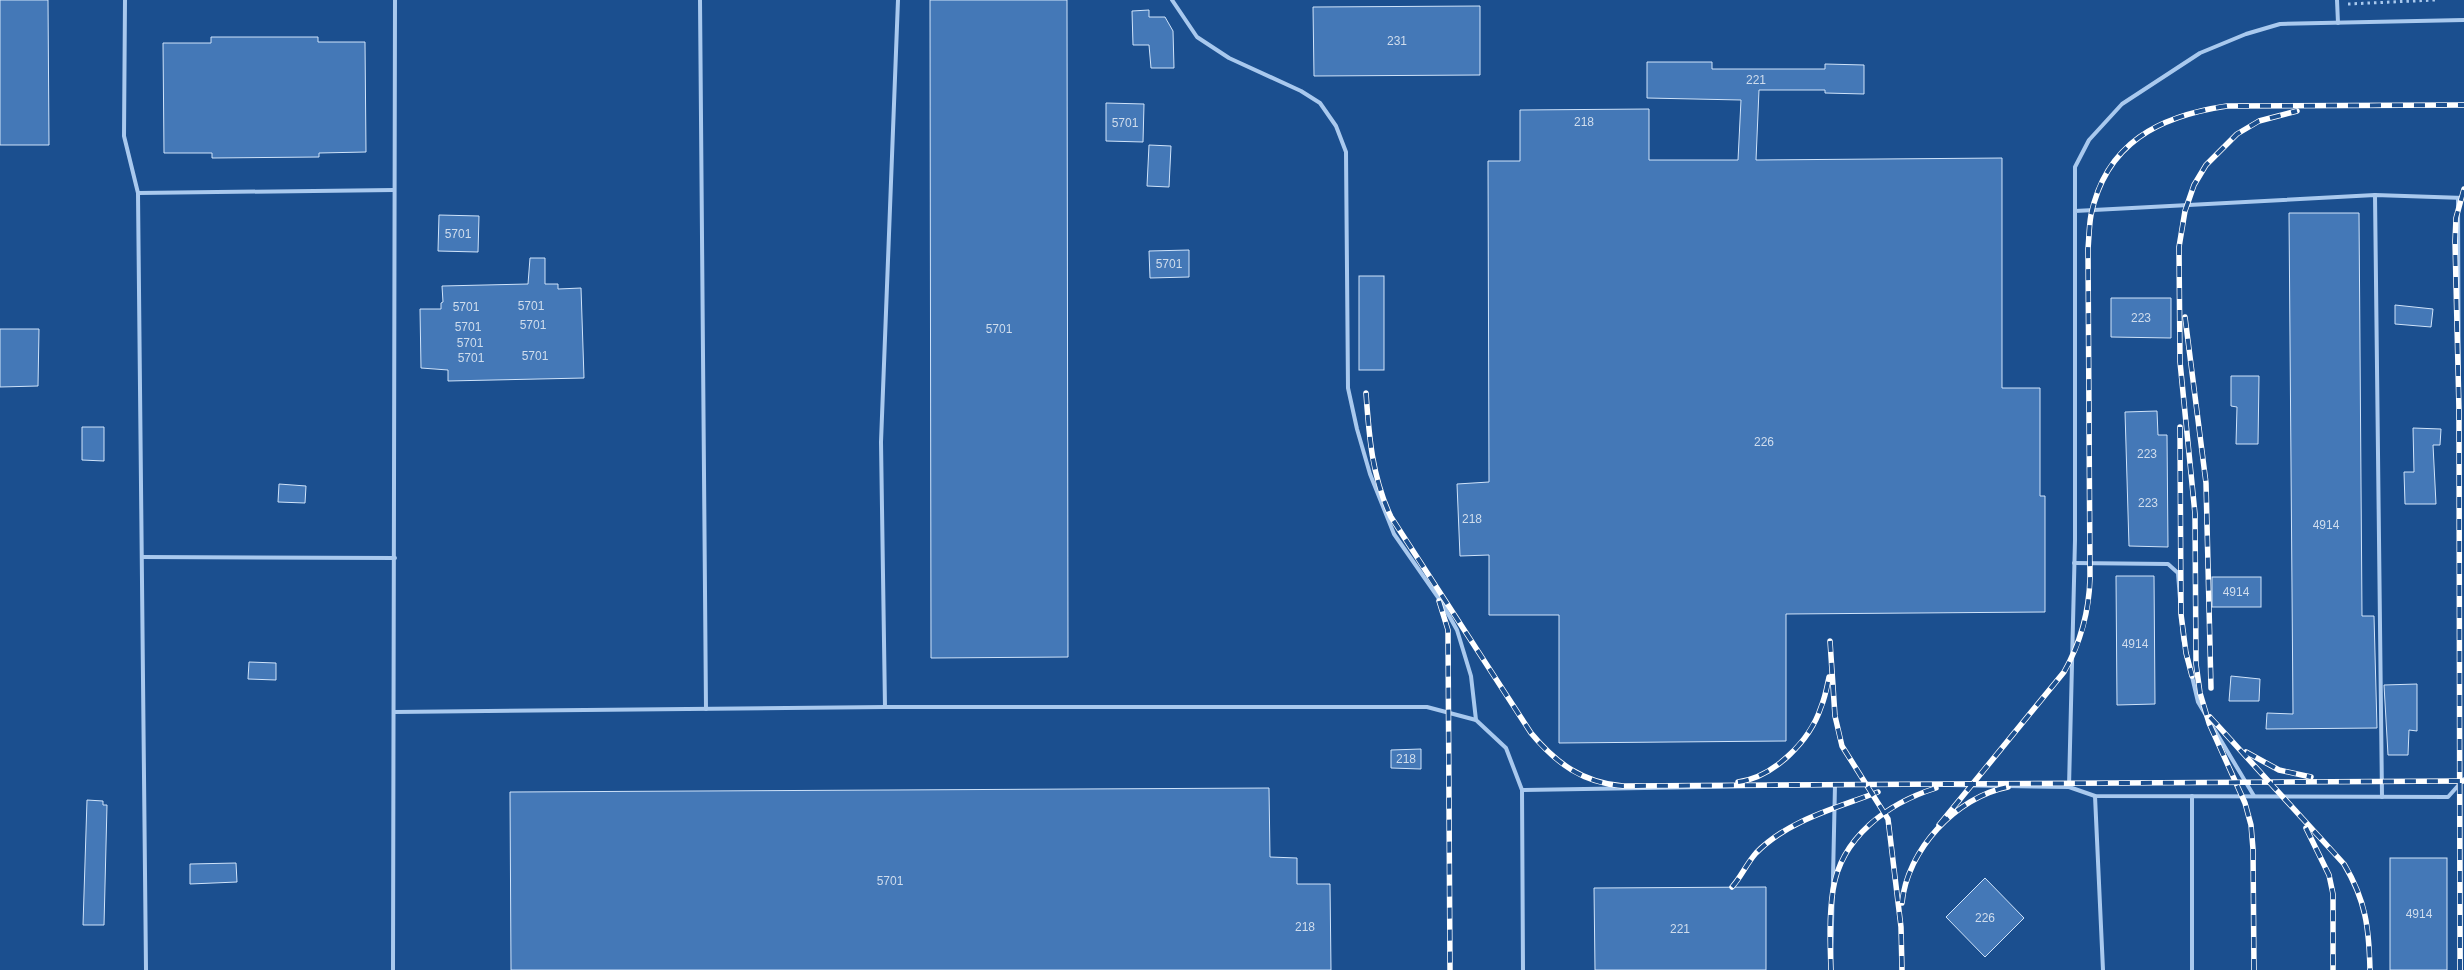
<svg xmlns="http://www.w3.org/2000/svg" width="2464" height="970" font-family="Arial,sans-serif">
<rect width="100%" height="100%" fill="#1b4f8f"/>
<g fill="#4478b7" stroke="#cfe3fa">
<path d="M0,0H48L49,145H0Z"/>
<path d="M930,0H1067L1068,657L931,658Z"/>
<path d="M1480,6V75L1314,76L1313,7Z"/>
<path d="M1149,10V17H1165L1173,31L1174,68H1151L1149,45H1133L1132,11Z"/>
<path d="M211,37H318V42H365L366,152L319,153V157L212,158V153H164L163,43H211Z"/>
<path d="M1647,62H1712V69H1825V64L1864,65V94L1825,93V90H1759L1756,160L2002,158V388H2040V496H2045V612L1786,614V741L1559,743V615H1489V555L1460,556L1457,484L1489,482L1488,161H1520V110L1649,109V160H1738L1741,100L1647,98Z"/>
<path d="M1106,103L1144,104L1143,142L1106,141Z"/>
<path d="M1149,145L1171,146L1169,187L1147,186Z"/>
<path d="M2289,213H2359L2362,616H2374L2377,728L2266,729L2267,713L2293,714Z"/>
<path d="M439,215L479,216L478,252L438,251Z"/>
<path d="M1189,250V277L1150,278L1149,251Z"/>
<path d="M530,258H545V284H558V289L581,288L584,378L448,381V370L421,368L420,309H441V303L443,302L442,286L528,284Z"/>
<rect x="1359" y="276" width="25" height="94"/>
<path d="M2111,298H2171V338L2111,337Z"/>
<path d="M2395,305L2433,309L2431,327L2395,324Z"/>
<path d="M0,329H39L38,386L0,387Z"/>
<path d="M2231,376H2259L2258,444H2236L2237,407L2231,406Z"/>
<path d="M2157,411L2158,435H2167L2168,547L2129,546L2125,412Z"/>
<path d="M82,427H104V461L82,460Z"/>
<path d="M2413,428L2441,429L2440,445H2433L2436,504H2405L2404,472H2414Z"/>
<path d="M279,484L306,486L305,503L278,502Z"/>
<path d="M2116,576H2154L2155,704L2117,705Z"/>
<rect x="2212" y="577" width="49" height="30"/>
<path d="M249,662L276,663V680L248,679Z"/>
<path d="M2231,676L2260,679L2259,701H2229Z"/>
<path d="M2417,684V731L2409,730L2408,755H2388L2384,685Z"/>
<path d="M1421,749V769L1391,768V750Z"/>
<path d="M1269,788L1270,857L1297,858V884H1330L1331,970H511L510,792Z"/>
<path d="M87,800L103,801V805H107L104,925H83Z"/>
<rect x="2390" y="858" width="57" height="112"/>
<path d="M236,863L237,882L190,884V864Z"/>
<path d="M1985,878L2024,918L1985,957L1946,917Z"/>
<path d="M1766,887V970H1595L1594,888Z"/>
</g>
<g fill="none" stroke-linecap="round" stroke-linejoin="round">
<path stroke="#a9c9ee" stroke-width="3" stroke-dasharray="2.5 4" stroke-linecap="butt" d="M2348,4L2435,0"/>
<g stroke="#a9c9ee" stroke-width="4">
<path d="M125,0L124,136L138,193L146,970"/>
<path d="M700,0L706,709"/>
<path d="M1172,0L1197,37L1229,58L1301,91L1320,103L1336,126L1346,152L1348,388L1357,429L1370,474L1394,534L1442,603L1457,630L1471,676L1476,720"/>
<path d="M2337,0L2338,23"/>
<path d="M138,193L394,190"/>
<path d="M2375,195L2382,797"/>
<path d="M2458,198L2461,970"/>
<path d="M2075,211V167L2089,140L2122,104L2200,53L2246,34L2280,24L2464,20"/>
<path d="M142,557L395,558"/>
<path d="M2074,563L2168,564L2178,573L2183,638L2198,702L2254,796"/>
<path d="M885,707L881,442L898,0"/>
<path d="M394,712L885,707H1427L1476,720L1506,748L1522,790L1523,970"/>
<path d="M2069,787L2075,540V211L2375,195L2464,198"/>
<path d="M1522,790L1891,784L2069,787L2095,796L2448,797L2464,779"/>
<path d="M2095,796L2103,970"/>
<path d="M2192,796V970"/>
<path d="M393,970L395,0"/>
<path d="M1831,970L1835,785"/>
</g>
<g stroke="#fff" stroke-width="5.5">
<g id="rail">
<path d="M2185,317L2206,483L2211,688"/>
<path d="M1366,393C1369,436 1372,477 1391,517L1531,733C1556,763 1583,783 1623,786L2464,781"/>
<path d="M2180,427L2181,614L2186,653L2192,676"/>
<path d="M1439,601L1448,630L1450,970"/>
<path d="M1830,641L1835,716L1842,746L1888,819L1901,927L1902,970"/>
<path d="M2210,717L2344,864C2366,901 2369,928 2370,970"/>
<path d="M2246,752L2279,770L2311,777"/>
<path d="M1738,782C1774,777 1810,741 1821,707C1825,698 1827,687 1829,677"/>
<path d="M1939,825L2064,672C2081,642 2089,613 2090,578L2088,249C2089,238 2089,226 2091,215C2106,143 2159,116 2227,106L2464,105"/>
<path d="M2306,828L2329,875L2333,894V970"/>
<path d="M1732,887C1741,877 1747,863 1756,853C1788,820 1837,808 1878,792"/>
<path d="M1902,903C1907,850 1956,797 2008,787"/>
<path d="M1831,970C1830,943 1829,916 1833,890C1841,837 1888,803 1936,788"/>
<path d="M2254,970L2253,849L2251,825L2245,803L2209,723L2200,693L2196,664L2195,514L2180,362L2179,247L2185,211L2194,185L2206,165L2237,134L2259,121L2297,111"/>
<path d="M2460,970L2459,410L2455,241L2456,218L2464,189"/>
</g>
</g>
<use href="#rail" stroke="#1b4f8f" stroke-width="4" stroke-dasharray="11" stroke-linecap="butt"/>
</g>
<g text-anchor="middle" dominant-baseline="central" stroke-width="4" stroke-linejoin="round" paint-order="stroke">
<g font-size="12" fill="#d0dded">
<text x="1397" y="41">231</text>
<text x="1756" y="80">221</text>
<text x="1584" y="122">218</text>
<text x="1125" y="123">5701</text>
<text x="458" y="234">5701</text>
<text x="1169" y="264">5701</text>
<text x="531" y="306">5701</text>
<text x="466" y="307">5701</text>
<text x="2141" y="318">223</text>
<text x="533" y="325">5701</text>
<text x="468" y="327">5701</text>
<text x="999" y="329">5701</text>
<text x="470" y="343">5701</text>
<text x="535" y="356">5701</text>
<text x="471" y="358">5701</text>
<text x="1764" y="442">226</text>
<text x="2147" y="454">223</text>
<text x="2148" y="503">223</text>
<text x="1472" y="519">218</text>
<text x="2326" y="525">4914</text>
<text x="2236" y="592">4914</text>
<text x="2135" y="644">4914</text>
<text x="1406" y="759">218</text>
<text x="890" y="881">5701</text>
<text x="2419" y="914">4914</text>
<text x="1985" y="918">226</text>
<text x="1305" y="927">218</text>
<text x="1680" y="929">221</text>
</g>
</g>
</svg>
